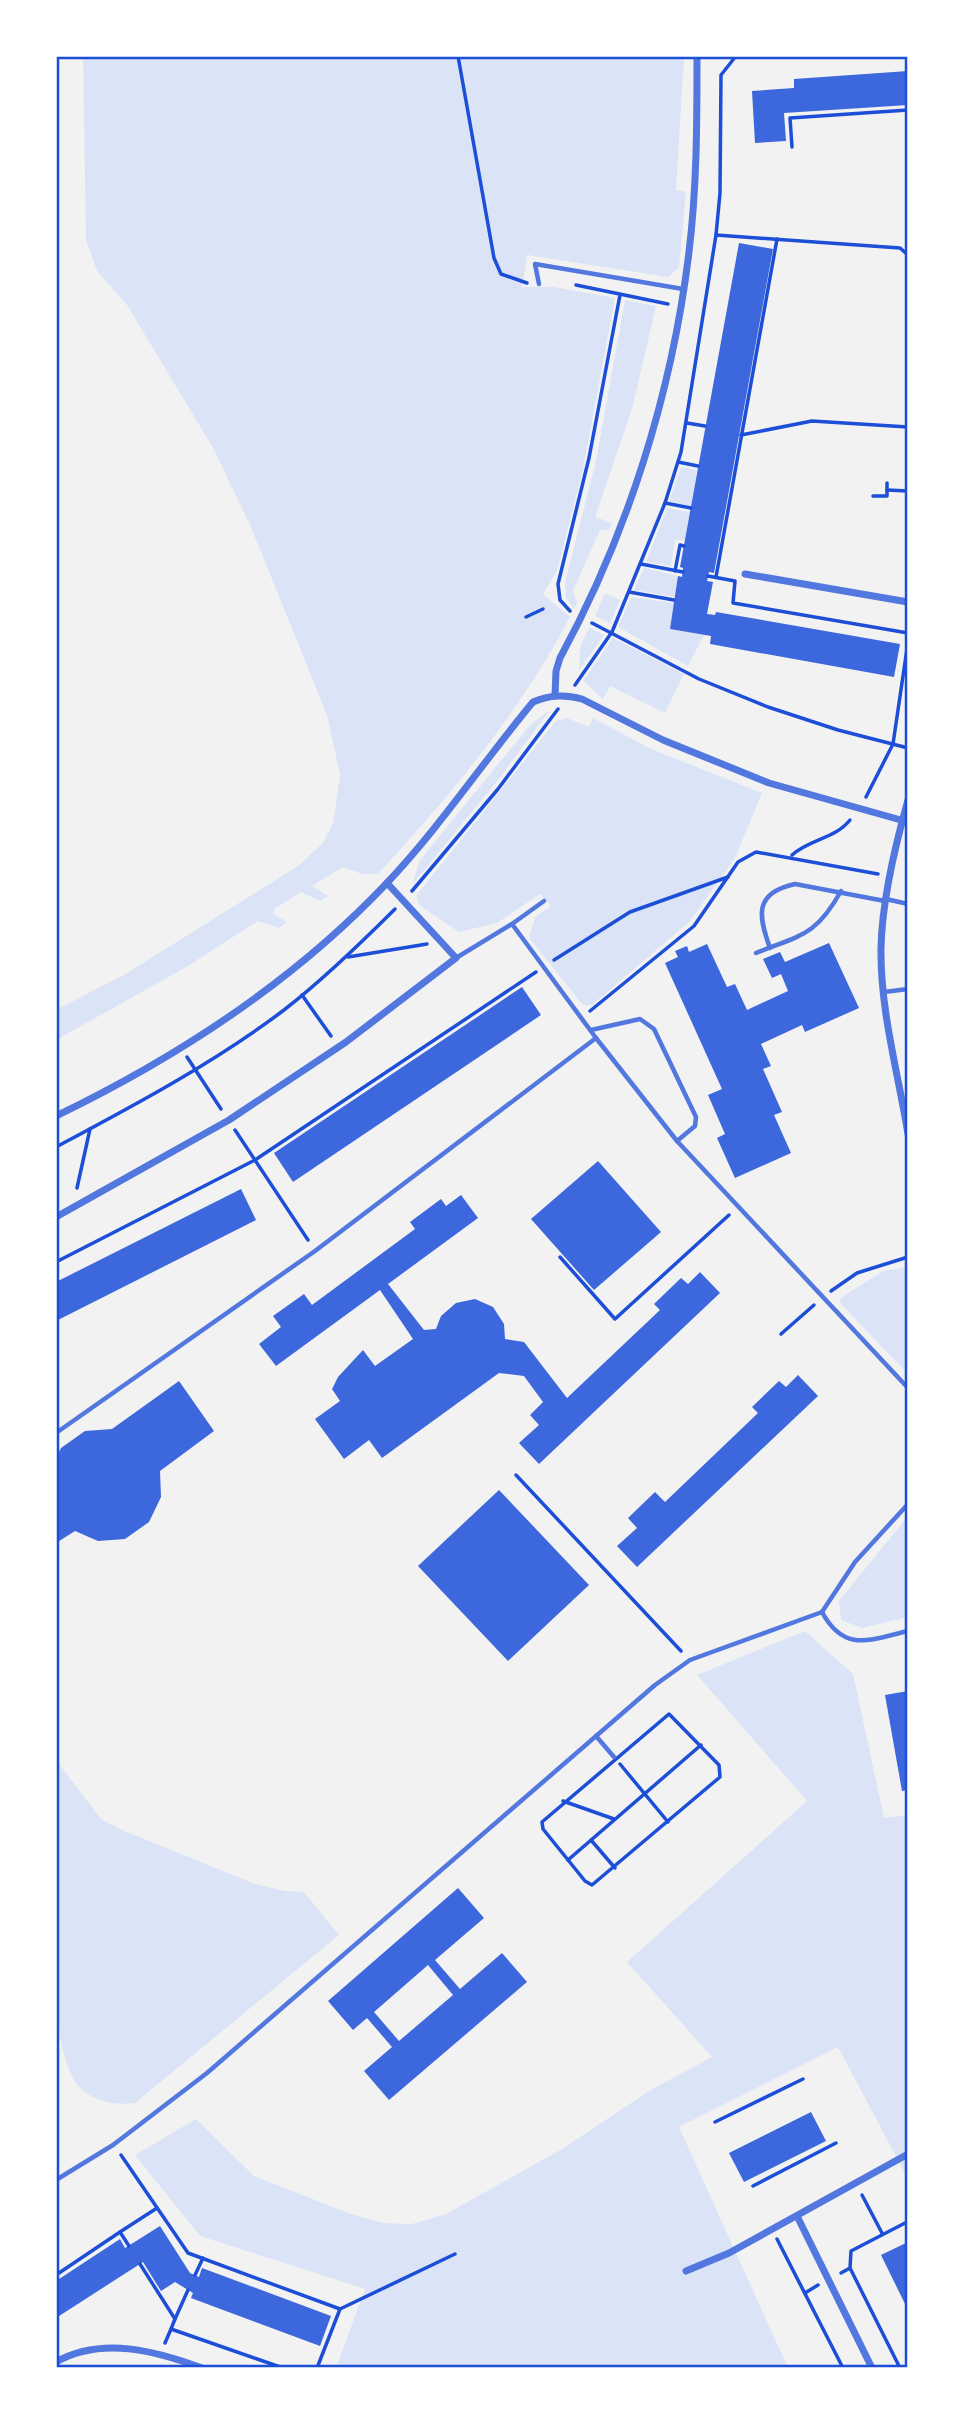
<svg xmlns="http://www.w3.org/2000/svg" width="964" height="2424" font-family="Karla,sans-serif">
<rect width="100%" height="100%" fill="#f2f2f2"/>
<g fill="#dbe4f7">
<path d="M83,56H684L676,190L686,192L679,268L668,277L527,255L522,287H554L615,298L583,469L557,571L543,594L570,617C521,711 450,796 378,874H362L343,867L312,886L328,896L320,901L301,892L274,909L273,914L287,922L279,928L258,921L188,966L56,1040V1010L127,973L298,866L323,843L333,823L340,775L327,715L250,525L213,448L127,305L97,271L86,240Z"/>
<path d="M625,300L656,306L632,409L595,517L612,523L609,530H600L573,591L577,603L574,609L566,598L565,583L596,461Z"/>
<path d="M681,467L697,470L691,506L669,501Z"/>
<path d="M667,508L690,512L685,540H675L671,566L646,562Z"/>
<path d="M644,568L678,576L675,597L634,590Z"/>
<path d="M605,593L620,600L610,623L595,616Z"/>
<path d="M631,597L674,603L670,629L704,635L688,666L618,627Z"/>
<path d="M589,628L604,635L579,670L580,647Z"/>
<path d="M613,638L684,674L665,713L610,686L603,699L583,681Z"/>
<path d="M551,709L498,780L412,885L420,860L530,725Z"/>
<path d="M567,718L589,727L593,718L649,748L762,793L735,858L690,921L592,1005H583L529,938L535,917L551,906L540,894L497,923L459,932L420,906L416,896L556,721Z"/>
<path d="M908,1267V1374L840,1303L841,1298L883,1271Z"/>
<path d="M908,1516V1617L862,1628L841,1620L839,1601Z"/>
<path d="M805,1631L853,1674L884,1818L908,1815V2179L838,2047L679,2127L788,2368H336L365,2289L200,2236L135,2155L196,2119L254,2176L351,2214L382,2223L412,2224L446,2214L562,2149L649,2091L712,2057L627,1962L807,1801L697,1675Z"/>
<path d="M56,1760L101,1819L127,1832L255,1884L285,1891L304,1892L339,1935L135,2103C115,2106 85,2100 74,2080C51,2038 56,1963 56,1916C56,1864 56,1812 56,1760Z"/>
</g>
<g fill="#3d67dc" fill-rule="evenodd">
<path d="M908,71V105L784,113L786,141L755,143L752,91L794,88V79Z"/>
<path d="M739,243L773,249L714,573L709,572L707,581L713,582L707,614L715,615L716,612L900,644L894,677L710,644L711,636L670,629L678,576L682,577L683,568L680,567Z"/>
<path d="M829,943L859,1008L805,1032L802,1025L761,1044L771,1066L763,1069L782,1112L774,1115L791,1153L735,1178L717,1138L725,1134L708,1095L722,1089L665,963L678,957L675,951L687,946L689,952L707,944L727,987L735,984L747,1010L788,991L781,974L772,978L763,959L780,952L785,962Z"/>
<path d="M522,987L541,1015L293,1182L274,1153Z"/>
<path d="M598,1161L661,1232L594,1290L531,1219Z"/>
<path d="M241,1189L256,1220L56,1321V1282Z"/>
<path d="M461,1195L478,1218L388,1284L424,1330L436,1329L441,1316L456,1303L475,1299L493,1307L504,1324L505,1339L524,1342L567,1398L660,1310L654,1304L681,1278L688,1284L700,1272L720,1293L539,1464L519,1443L539,1425L530,1415L543,1402L524,1376L499,1373L382,1458L369,1440L344,1459L315,1419L340,1401L332,1389L338,1377L363,1350L375,1366L413,1339L380,1290L276,1366L259,1344L281,1327L273,1316L304,1294L312,1305L415,1229L410,1222L441,1199L446,1206Z"/>
<path d="M798,1375L818,1396L637,1567L617,1546L637,1528L628,1518L655,1492L665,1502L758,1413L752,1407L779,1381L786,1387Z"/>
<path d="M179,1381L214,1431L160,1471L161,1497L149,1522L125,1539L98,1541L75,1531L56,1543V1458L61,1448L85,1431L112,1429Z"/>
<path d="M499,1490L589,1585L508,1661L418,1566Z"/>
<path d="M908,1691V1790L902,1791L885,1695Z"/>
<path d="M458,1888L484,1918L435,1960L460,1989L502,1953L527,1982L389,2100L364,2071L392,2047L367,2018L353,2030L328,2001ZM428,1965L453,1995L399,2041L374,2012Z"/>
<path d="M811,2112L826,2141L744,2182L729,2153Z"/>
<path d="M160,2226L190,2273L199,2277L202,2268L331,2316L320,2346L191,2298L193,2293L175,2282L161,2291L143,2262L56,2318V2281L120,2239L125,2248Z"/>
<path d="M908,2242V2310L881,2255Z"/>
</g>
<g fill="none" stroke-linecap="round" stroke-linejoin="round">
<g stroke="#1d4ed8" stroke-width="3.5">
<path d="M458,56L494,258L501,274L527,283"/>
<path d="M736,56L721,75L720,193L716,235L900,248L908,255"/>
<path d="M792,147L790,118L908,110"/>
<path d="M576,285L668,304"/>
<path d="M687,423L705,426"/>
<path d="M741,435L812,421L908,427"/>
<path d="M678,462L698,466"/>
<path d="M887,490L908,491"/>
<path d="M873,496H887V483"/>
<path d="M665,503L691,508"/>
<path d="M641,564L683,572"/>
<path d="M675,571L680,545L684,546"/>
<path d="M708,576L735,581L733,603L908,633"/>
<path d="M716,577L777,239"/>
<path d="M629,592L674,600"/>
<path d="M570,611L560,600L558,584L589,458L620,295"/>
<path d="M526,617L543,609"/>
<path d="M592,623L699,679L768,707L838,730L908,748"/>
<path d="M575,685L612,632L665,503L681,452L716,235"/>
<path d="M866,797L893,744L908,642"/>
<path d="M792,855C809,839 835,839 850,820"/>
<path d="M412,891L498,789L558,709"/>
<path d="M348,957L427,944"/>
<path d="M554,960L630,912L728,877"/>
<path d="M302,995L331,1036"/>
<path d="M590,1011L694,926L738,862L756,852L878,874"/>
<path d="M187,1057L221,1109"/>
<path d="M235,1130L308,1240"/>
<path d="M56,1147C133,1106 214,1063 284,1010C324,979 360,944 395,909"/>
<path d="M77,1188L90,1129"/>
<path d="M560,1257L615,1319L729,1215"/>
<path d="M56,1262L255,1160L536,972"/>
<path d="M831,1291L857,1273L908,1257"/>
<path d="M781,1334L814,1305"/>
<path d="M516,1475L681,1651"/>
<path d="M669,1714L719,1765L720,1777L592,1885L585,1881L543,1829L542,1822Z"/>
<path d="M620,1764L668,1822"/>
<path d="M563,1801L614,1819"/>
<path d="M591,1840L615,1868"/>
<path d="M568,1860L701,1745"/>
<path d="M715,2122L803,2079"/>
<path d="M121,2155L188,2253L340,2309L317,2368"/>
<path d="M753,2186L836,2143"/>
<path d="M862,2195L882,2233"/>
<path d="M777,2239L843,2368"/>
<path d="M129,2246L120,2232L157,2208"/>
<path d="M140,2264L175,2319L171,2329L283,2368"/>
<path d="M850,2268L900,2368"/>
<path d="M841,2273L850,2268L851,2251L907,2222L908,2225"/>
<path d="M56,2275L120,2232"/>
<path d="M195,2275L203,2258"/>
<path d="M805,2293L818,2285"/>
<path d="M340,2309L455,2254"/>
<path d="M175,2319L188,2290"/>
<path d="M165,2343L171,2329"/>
</g>
<g stroke="#5277de" stroke-width="4.5">
<path d="M539,284L535,264L683,289"/>
<path d="M886,899L908,904"/>
<path d="M512,924L544,901"/>
<path d="M770,948C758,915 754,893 795,884L885,901"/>
<path d="M756,953C801,935 816,936 841,891"/>
<path d="M884,992L908,989"/>
<path d="M591,1030L640,1019L654,1029L696,1117L695,1126L677,1141"/>
<path d="M596,1038L677,1141L908,1388"/>
<path d="M56,1433L315,1251L596,1038L512,924L456,958"/>
<path d="M822,1612L855,1562L908,1504"/>
<path d="M822,1612C844,1653 870,1640 908,1631"/>
<path d="M596,1736L614,1757"/>
<path d="M56,2180L113,2145L207,2073L655,1685L690,1660L822,1612"/>
</g>
<g stroke="#5277de" stroke-width="7">
<path d="M745,574L908,602"/>
<path d="M555,696L556,671L560,658C628,533 672,393 689,252C697,187 697,121 697,56"/>
<path d="M908,800C895,846 882,899 881,948C880,1009 898,1073 908,1134"/>
<path d="M56,1116C176,1058 294,981 386,884C440,827 483,762 533,702C550,695 564,694 582,699L663,740L769,783L908,822"/>
<path d="M56,1217L229,1120L346,1042L456,958L387,883"/>
<path d="M797,2216L872,2368"/>
<path d="M686,2271L729,2253L908,2154"/>
<path d="M56,2362C102,2336 156,2351 202,2368"/>
</g>
</g>
<rect width="964" height="2424" fill="none" stroke="#ffffff" stroke-width="116"/>
<rect x="58" y="58" width="848" height="2308" fill="none" stroke="#1d4ed8" stroke-width="2.5"/>
</svg>
